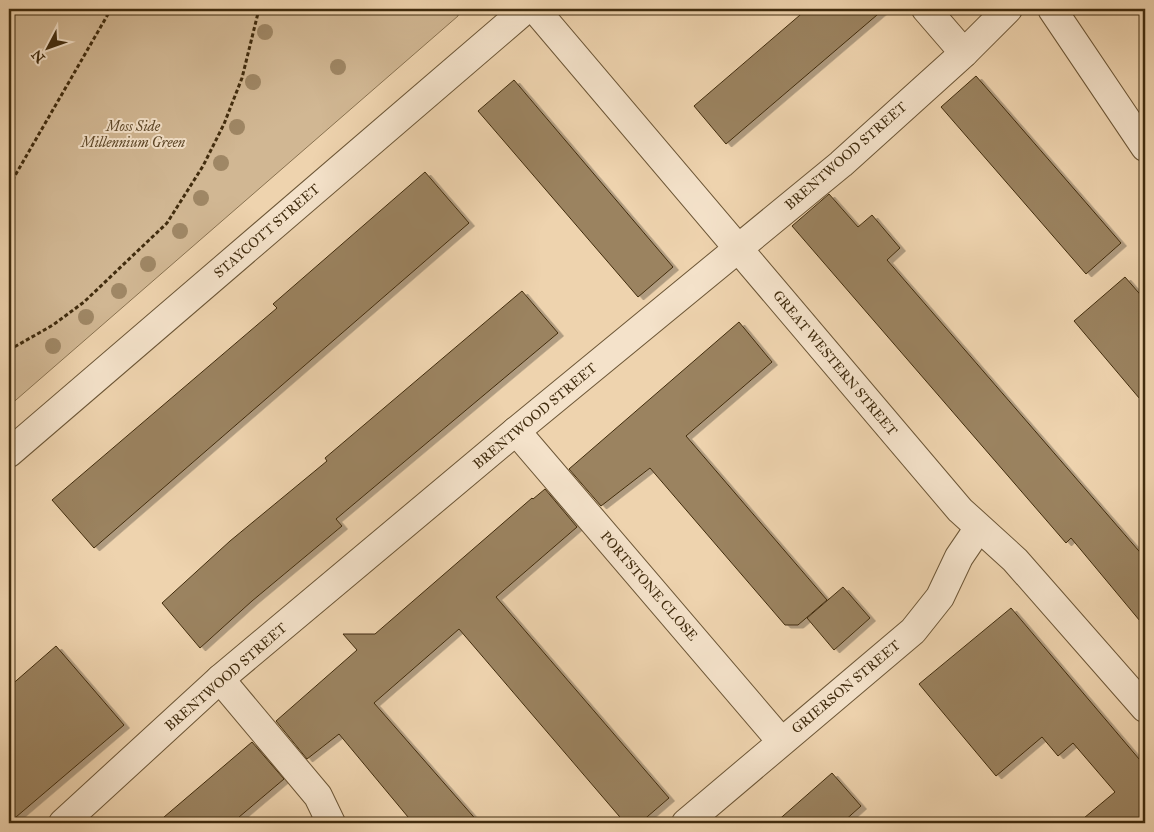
<svg xmlns="http://www.w3.org/2000/svg" width="1154" height="832" font-family="'IM FELL Great Primer',serif">
<defs>
<filter id="shadow"><feDropShadow dx="5.5" dy="3" stdDeviation="0" flood-color="#0004"/></filter>
</defs>
<rect width="100%" height="100%" fill="#eed3ae"/>
<filter id="stains"><feTurbulence type="fractalNoise" baseFrequency=".004" numOctaves="4"/><feColorMatrix values="0 0 0 0 .2 0 0 0 0 .09 0 0 0 0 .02 0 0 0 .5 -.17"/></filter>
<radialGradient id="worn" r=".72"><stop offset=".6" stop-color="#630" stop-opacity="0"/><stop offset="1" stop-color="#630" stop-opacity=".3"/></radialGradient>
<path fill="#d1b793" stroke="#897250" d="M9,9H459L458,16L9,406Z"/>
<g fill="#9b8361" stroke="#412c0e" filter="url(#shadow)">
<path d="M807,9H884L726,144L694,106Z"/>
<path d="M976,76L1121,243L1086,274L941,107Z"/>
<path d="M514,80L673,267L638,297L478,111Z"/>
<path d="M425,172L469,223L94,548L52,500L277,308L273,304Z"/>
<path d="M829,194L858,227L872,215L900,248L887,260L1145,558V627L1071,538L1066,543L792,226Z"/>
<path d="M1125,277L1145,300V405L1074,321Z"/>
<path d="M522,291L558,333L336,519L342,526L252,601L200,648L162,603L230,541L327,461L325,458Z"/>
<path d="M739,322L772,362L686,436L827,600L798,625H785L650,468L601,506L569,469Z"/>
<path d="M545,489L577,527L496,597L669,798L640,823H625L459,629L374,703L479,823H413L339,734L307,759L276,721L357,650L343,634H375L532,498L533,499Z"/>
<path d="M843,587L870,618L834,650L807,618Z"/>
<path d="M1011,608L1145,766V823H1078L1115,792L1073,743L1058,756L1042,737L996,776L919,684Z"/>
<path d="M56,646L124,725L9,823V687Z"/>
<path d="M252,742L284,779L232,823H157Z"/>
<path d="M832,773L861,806L842,823H775Z"/>
</g>
<g fill="none" stroke-linecap="round" stroke-linejoin="round">
<g stroke="#6c5636" stroke-width="30">
<g id="minor">
<path d="M535,9L960,510L1015,560L1145,708"/>
<path d="M926,9L964,53"/>
<path d="M1052,9L1145,147"/>
<path d="M516,431L781,741"/>
<path d="M9,453L526,9"/>
<path d="M220,679L318,796L331,823"/>
<path d="M63,823L220,679L516,431L841,164L964,53L1008,9"/>
<path d="M686,823L913,631L940,597L959,557L978,529"/>
</g>
</g>
<g stroke="#412c0e" stroke-width="3" stroke-dasharray="4 2.5" stroke-linecap="butt">
<path d="M9,186L111,9"/>
<path d="M9,350L53,325L84,302L167,223L203,166L224,124L242,78L259,9"/>
</g>
<use href="#minor" stroke="#f4e2ca" stroke-width="28"/>
</g>
<g fill="#9f8765">
<circle cx="265" cy="32" r="8"/>
<circle cx="338" cy="67" r="8"/>
<circle cx="253" cy="82" r="8"/>
<circle cx="237" cy="127" r="8"/>
<circle cx="221" cy="163" r="8"/>
<circle cx="201" cy="198" r="8"/>
<circle cx="180" cy="231" r="8"/>
<circle cx="148" cy="264" r="8"/>
<circle cx="119" cy="291" r="8"/>
<circle cx="86" cy="317" r="8"/>
<circle cx="53" cy="346" r="8"/>
</g>
<g text-anchor="middle" dominant-baseline="central" stroke-width="4" stroke-linejoin="round" paint-order="stroke">
<g font-size="14" font-style="italic" fill="#5e4829" stroke="#f4e2ca">
<text x="133" y="126">Moss Side<tspan x="133" dy="16">Millennium Green</tspan></text>
</g>
<g font-size="14" fill="#412c0e" stroke="#f4e2ca">
<text transform="translate(846 156) rotate(-41)">BRENTWOOD STREET</text>
<text transform="translate(267 231) rotate(-41)">STAYCOTT STREET</text>
<text transform="translate(835 363) rotate(50)">GREAT WESTERN STREET</text>
<text transform="translate(535 416) rotate(-40)">BRENTWOOD STREET</text>
<text transform="translate(649 586) rotate(49)">PORTSTONE CLOSE</text>
<text transform="translate(226 677) rotate(-41)">BRENTWOOD STREET</text>
<text transform="translate(846 687) rotate(-40)">GRIERSON STREET</text>
</g>
</g>
<rect width="1154" height="832" fill="none" stroke="#eed3ae" stroke-width="30"/>
<rect x="10" y="10" width="1134" height="812" fill="none" stroke="#412c0e" stroke-width="2.5"/>
<rect x="15" y="15" width="1124" height="802" fill="none" stroke="#412c0e"/>
<g transform="translate(48 48) rotate(229)" stroke="#f4e2ca" stroke-width="4" paint-order="stroke">
<path d="M0-4L9 19L0 12L-9 19Z" fill="#412c0e"/>
<text y="-8" font-size="14" font-weight="bold" text-anchor="middle" fill="#412c0e">N</text>
</g>
<rect width="100%" height="100%" filter="url(#stains)"/>
<rect width="100%" height="100%" fill="url(#worn)"/>
</svg>
